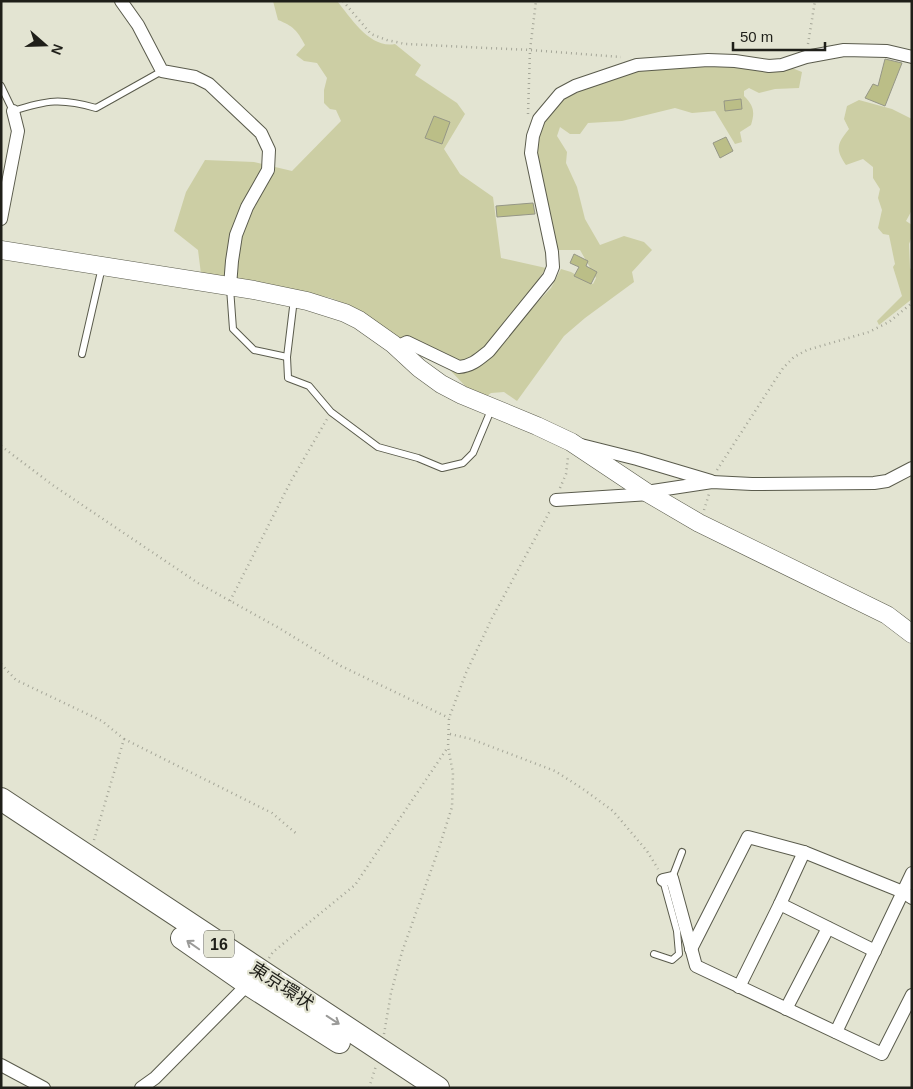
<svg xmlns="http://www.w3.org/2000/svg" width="913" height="1089" font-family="Arial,'Noto Sans JP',sans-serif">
<rect width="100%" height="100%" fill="#e3e4d2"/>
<g fill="#cccea4">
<path d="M273,1H337C351,18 370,49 395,44L421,65L415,75L457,103L465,114L444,149L460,174L493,197L501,258L546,268L523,302L533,307L551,288L561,269L571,272L593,284L596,278L580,250H557L537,158L538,146L543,118L566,96L577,93L583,87L648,68L711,65L792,68L802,72L799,88L775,89L759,93L749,88L744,91V96C754,106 755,112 751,125L740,132L742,142L735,144L715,111L692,113L675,108L622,121L588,123L580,134H570L560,127L557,136L567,152L566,163L577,187L585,219L600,245L624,236L644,242L652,250L632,272L634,282L585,318L564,336L517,401L504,392L491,393L482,400L469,390L449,369L396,338L357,309L331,298L272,285L201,274L198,250L174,231L186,192L205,160L254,162L292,171L341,121L336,110L330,109L324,103V90L327,78L317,63L304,61L296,55L305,45C297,30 293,26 278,20Z"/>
<path d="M859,100L892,109L912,119V210L906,221L912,225V236L909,244L910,268L912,271V299L879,325L877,321L902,296L893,267L895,264L889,235L883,234L878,228L882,210L878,198L880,189L873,178V167L863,159L846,165C835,149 837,144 849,129L844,119L847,106Z"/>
</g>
<g fill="#bbbe87" stroke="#959686">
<path d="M885,59L902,63L885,106L865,98L873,84L878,86Z"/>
<path d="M741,99L742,109L725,111L724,101Z"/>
<path d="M434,116L450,122L442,144L425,138Z"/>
<path d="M726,137L733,151L720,158L713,143Z"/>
<path d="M533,203L535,214L497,217L496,206Z"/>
<path d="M574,254L588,261L586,266L597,272L591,284L574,276L579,267L570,263Z"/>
</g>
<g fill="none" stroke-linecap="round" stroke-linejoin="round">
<g stroke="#5a5b4c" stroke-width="8">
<g id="lane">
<path d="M1,86L13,111C47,100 61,98 96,108L162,71"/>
<path d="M230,288L233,329L254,350L287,357"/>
<path d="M294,299L287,357L288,378L309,386L331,412L378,447L418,458L442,468L463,463L473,453L491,410"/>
<path d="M82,354L102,267"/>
<path d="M672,878L682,852"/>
<path d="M654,954L672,960L679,954L677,931L663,880"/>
</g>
</g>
<g stroke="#5a5b4c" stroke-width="14">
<g id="street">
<path d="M121,1L138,25L162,71L195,77L209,84L261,133L269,150L268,170L247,207L236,235L232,261L230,286"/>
<path d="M1,219L18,131L13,111"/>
<path d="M396,347L407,342L459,367C472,366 479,359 489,351L549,277L553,267L552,252L531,153L533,136L539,119L560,94L575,86L637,65L708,60L735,61L769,66L782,65L806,57L844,50L887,51L912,57"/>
<path d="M581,445L637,459L711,481"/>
<path d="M646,492L712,482L752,484L874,483L887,481L912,468"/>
<path d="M556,500L650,494"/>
<path d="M804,852L780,904L875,951"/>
<path d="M663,880L672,878L696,966L882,1054L912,995"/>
<path d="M691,949L748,837L804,852L903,892L912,898"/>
<path d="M739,987L780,904"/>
<path d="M786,1009L828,928"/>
<path d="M836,1032L912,873"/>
<path d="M1,1065L44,1088"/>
<path d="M141,1088L155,1078L252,980"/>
</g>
</g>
<g stroke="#5a5b4c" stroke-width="19">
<path id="secondary" d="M1,250L254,290L307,301L345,313L359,320L393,344L419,368L441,384L462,395L537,426L571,442L646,492L699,523L887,615L912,634"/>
</g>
<g stroke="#5a5b4c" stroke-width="24">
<g id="highway">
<path d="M1,799L438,1088"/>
<path d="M182,938L248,984L339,1042"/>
</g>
</g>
<g stroke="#a5a698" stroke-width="2.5" stroke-dasharray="1 4" stroke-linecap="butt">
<path d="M343,1L371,34L387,40L405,44L530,50L621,57"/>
<path d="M808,44L815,1"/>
<path d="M528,114L530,50L536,1"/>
<path d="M1,446L54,486L198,583L279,628L341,666L449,718"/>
<path d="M717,470L783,368L794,357L807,350L869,332L889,322L912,303"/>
<path d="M560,488L566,474L568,457"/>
<path d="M704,510L709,494"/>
<path d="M230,601L291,481L327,419"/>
<path d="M1,664L16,680L102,721L124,739L94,840"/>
<path d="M450,734L471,739L555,771L583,789L613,811L647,851L658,869"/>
<path d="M124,739L272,813L298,835"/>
<path d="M269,958L273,952L355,885L448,747"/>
<path d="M384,1034L391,993L402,952L439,848L452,807L453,773L448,747L449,718L466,673L492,618L551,509"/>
<path d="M369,1088L376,1066"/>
</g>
<use href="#lane" stroke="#fff" stroke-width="6"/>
<use href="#street" stroke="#fff" stroke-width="12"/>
<use href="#secondary" stroke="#fff" stroke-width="18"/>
<use href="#highway" stroke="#fff" stroke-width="22"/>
</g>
<defs><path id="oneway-shaft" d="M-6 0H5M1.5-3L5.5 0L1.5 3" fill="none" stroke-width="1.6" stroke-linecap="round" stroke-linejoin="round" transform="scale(1.25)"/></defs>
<g stroke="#9a9a98">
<use href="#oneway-shaft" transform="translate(193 945) rotate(-145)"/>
<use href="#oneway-shaft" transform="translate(333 1020) rotate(33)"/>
</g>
<g text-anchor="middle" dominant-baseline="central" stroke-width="4.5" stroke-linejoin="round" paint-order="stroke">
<rect fill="#e3e4d2" stroke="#5a5a50" stroke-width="1" x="204" y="930.5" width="30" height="27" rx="4"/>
<g font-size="16" font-weight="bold" fill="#1f1f19">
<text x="219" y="944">16</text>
</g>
<g font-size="18" fill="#1f1f19" stroke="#e3e4d2">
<text transform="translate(282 986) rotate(33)">東京環状</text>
</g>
</g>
<rect width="913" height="1089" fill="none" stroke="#1f1f19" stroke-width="5"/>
<g transform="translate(45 45) rotate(110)" stroke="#e3e4d2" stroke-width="4" paint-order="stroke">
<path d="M0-4L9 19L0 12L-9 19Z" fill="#1f1f19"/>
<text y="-8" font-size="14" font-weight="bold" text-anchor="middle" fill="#1f1f19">N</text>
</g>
<path d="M733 42v8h92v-8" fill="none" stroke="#1f1f19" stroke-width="2.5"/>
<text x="740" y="42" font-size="15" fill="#1f1f19" stroke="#e3e4d2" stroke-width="4" paint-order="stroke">50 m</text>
</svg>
